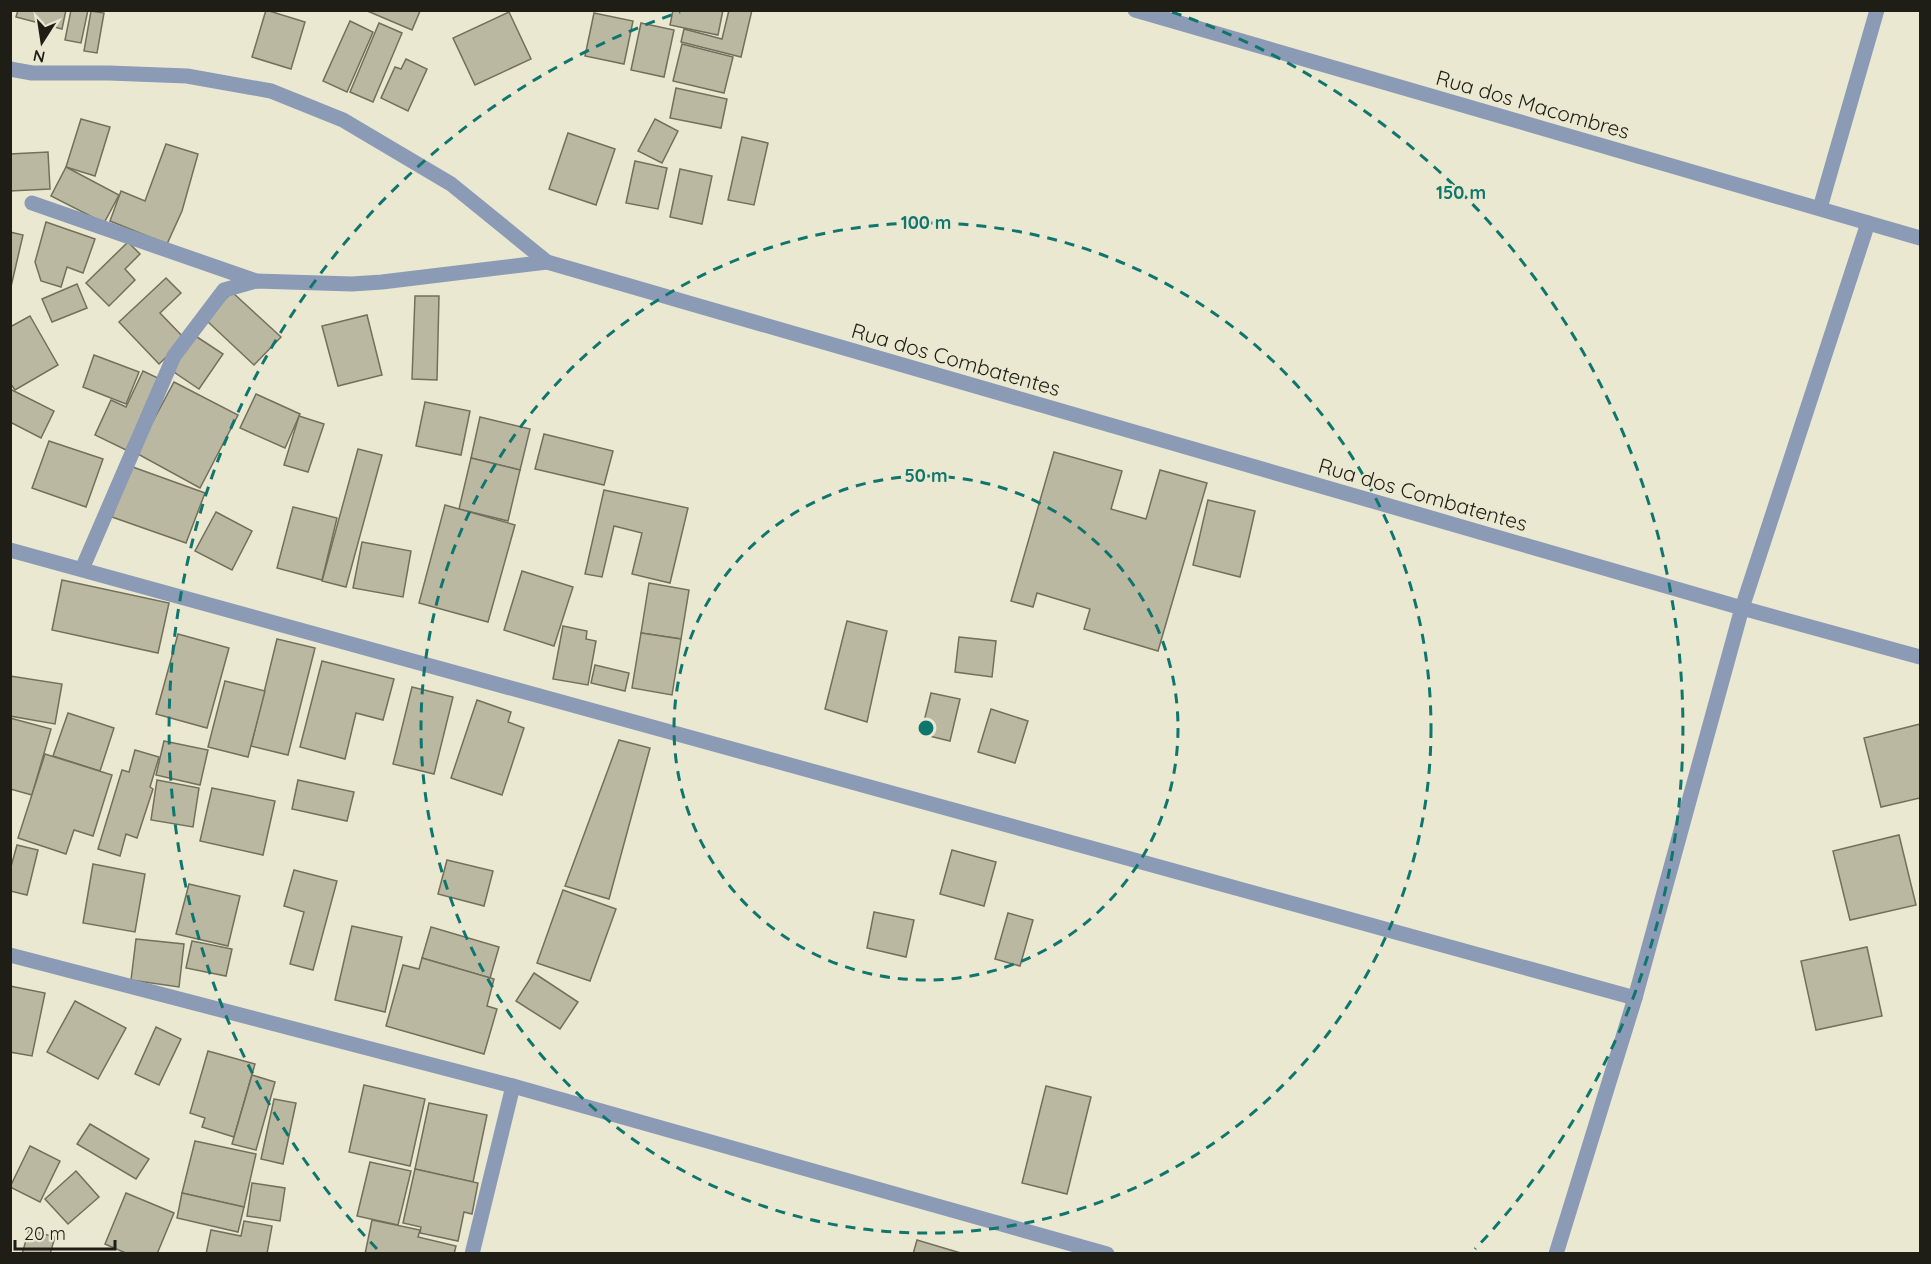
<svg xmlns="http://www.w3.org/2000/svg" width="1931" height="1264" font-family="Quicksand,sans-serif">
<rect width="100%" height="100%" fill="#ebe8d1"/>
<g fill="#bbb8a2" stroke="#72705b" stroke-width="1.5">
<path d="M18,10H66L62,29L16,17Z"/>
<path d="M71,10H88L81,43L65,40Z"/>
<path d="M266,10L305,22L291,69L252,57Z"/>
<path d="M365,10H418L420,11L412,30Z"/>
<path d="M673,10H723L718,35L670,25Z"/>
<path d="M729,10H752L741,57L681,42L684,29L722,39Z"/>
<path d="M91,11L104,13L97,53L84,51Z"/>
<path d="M509,12L531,59L475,85L453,38Z"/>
<path d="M594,13L633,21L624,64L585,56Z"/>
<path d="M350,21L373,32L347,92L323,81Z"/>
<path d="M379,23L402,33L373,102L350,92Z"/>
<path d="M641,23L674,30L664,77L631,70Z"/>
<path d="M682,44L733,57L724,93L673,81Z"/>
<path d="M406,59L427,69L408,111L381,98L395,67L401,69Z"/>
<path d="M676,88L727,99L721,128L670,118Z"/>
<path d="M81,119L110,127L95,176L66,167Z"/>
<path d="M655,119L678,131L662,163L638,151Z"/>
<path d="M568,133L615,149L596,205L549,189Z"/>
<path d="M742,137L768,143L754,205L728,200Z"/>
<path d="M166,144L198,154L182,211L167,244L110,221L121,191L145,201Z"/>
<path d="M48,152L50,189L10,191V154Z"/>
<path d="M635,161L667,168L658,209L626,203Z"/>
<path d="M66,167L119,195L104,223L51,196Z"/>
<path d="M680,169L712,176L702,224L670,217Z"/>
<path d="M46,222L95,239L83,273L67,267L61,287L41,281L35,262Z"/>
<path d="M10,232L23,235L10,291Z"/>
<path d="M128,242L140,254L125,269L135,280L109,306L86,283Z"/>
<path d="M166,278L181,293L160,313L185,339L159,364L119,322Z"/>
<path d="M77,284L87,308L52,322L42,299Z"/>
<path d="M232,292L281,337L254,365L206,320Z"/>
<path d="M415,296H439L437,380L412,379Z"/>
<path d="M367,315L382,375L338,386L322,326Z"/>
<path d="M30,316L58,365L15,390L10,383V327Z"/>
<path d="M194,335L223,354L199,389L171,370Z"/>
<path d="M94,355L139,372L126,404L83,387Z"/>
<path d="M143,371L160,379L126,450L95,435L111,400L126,407Z"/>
<path d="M174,382L238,415L200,488L136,453Z"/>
<path d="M10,389L54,411L41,438L10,422Z"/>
<path d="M256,394L300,414L285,448L240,428Z"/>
<path d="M425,402L470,411L461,455L416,446Z"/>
<path d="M299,416L324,424L308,472L284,465Z"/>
<path d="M480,417L530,429L520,470L471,458Z"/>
<path d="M544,434L613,451L604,485L535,469Z"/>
<path d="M49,441L103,459L86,507L32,488Z"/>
<path d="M358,449L382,455L346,587L322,581Z"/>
<path d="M1054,452L1122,471L1111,509L1146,519L1160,470L1207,483L1158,651L1084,629L1090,609L1037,593L1033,607L1011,601Z"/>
<path d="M471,458L520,470L508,521L459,509Z"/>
<path d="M130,466L205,493L186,543L112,517Z"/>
<path d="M604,490L688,508L670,583L632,574L642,533L614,526L602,577L585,574Z"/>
<path d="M1208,500L1255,511L1240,577L1193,565Z"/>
<path d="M445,505L515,525L488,622L419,603Z"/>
<path d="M293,507L337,518L322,580L277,568Z"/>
<path d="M216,512L252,531L232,570L195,551Z"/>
<path d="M362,542L411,551L403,597L353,588Z"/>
<path d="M522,571L573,587L554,646L504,630Z"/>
<path d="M62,580L169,603L158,653L52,630Z"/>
<path d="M649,583L689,590L681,639L641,633Z"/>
<path d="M847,621L887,631L867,722L825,709Z"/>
<path d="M563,626L587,631L586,639L596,641L588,685L553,679Z"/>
<path d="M641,633L681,639L672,695L632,688Z"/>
<path d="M178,634L229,648L207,728L156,714Z"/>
<path d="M959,637L996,641L992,677L955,672Z"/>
<path d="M277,639L315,648L288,755L251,746Z"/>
<path d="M322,661L394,679L383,720L356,713L345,759L300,747Z"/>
<path d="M595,665L629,673L625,691L591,683Z"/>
<path d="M10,676L62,684L55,724L10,716Z"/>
<path d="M225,681L265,691L248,757L208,747Z"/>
<path d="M412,687L453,697L434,774L393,764Z"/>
<path d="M931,693L960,699L950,741L921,734Z"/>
<path d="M477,700L511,712L508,722L524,728L502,795L451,778Z"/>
<path d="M991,709L1028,721L1015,763L978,752Z"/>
<path d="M68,713L114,728L100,771L53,756Z"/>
<path d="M10,718L51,729L32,795L10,789Z"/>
<path d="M1920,724V798L1881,807L1864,738Z"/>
<path d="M619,740L650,748L609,899L565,886Z"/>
<path d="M164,741L208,750L200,785L156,775Z"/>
<path d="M135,750L159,757L150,787L153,789L137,838L126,834L120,856L98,849L122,770L129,772Z"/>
<path d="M45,754L112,775L93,836L74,830L66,854L18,838Z"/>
<path d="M157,780L199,788L193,827L151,820Z"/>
<path d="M298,780L354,792L347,821L292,809Z"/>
<path d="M212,788L275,801L263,855L200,841Z"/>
<path d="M1899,835L1916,905L1850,920L1833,851Z"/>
<path d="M17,845L38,850L27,895L10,891V870Z"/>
<path d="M952,850L996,862L984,906L940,894Z"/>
<path d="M447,860L493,871L484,906L438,894Z"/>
<path d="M93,864L145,874L135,932L83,923Z"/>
<path d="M294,870L337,881L313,970L290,964L304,912L284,906Z"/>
<path d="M189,884L240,896L228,946L176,934Z"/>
<path d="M563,890L616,909L590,981L537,963Z"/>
<path d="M874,912L914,920L906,957L867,948Z"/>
<path d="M1008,913L1033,920L1020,966L995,959Z"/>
<path d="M352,926L402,937L385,1012L335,1000Z"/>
<path d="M431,927L499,947L490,978L422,958Z"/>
<path d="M136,939L184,944L179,987L131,980Z"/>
<path d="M192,941L232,949L226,976L186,968Z"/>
<path d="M1867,947L1882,1016L1816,1030L1801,961Z"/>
<path d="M422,958L494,979L487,1006L497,1009L484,1054L386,1026L403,965L419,969Z"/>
<path d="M534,973L578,1002L560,1029L516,1001Z"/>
<path d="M10,986L45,993L32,1056L10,1052Z"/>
<path d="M75,1001L126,1028L98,1079L47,1052Z"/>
<path d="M156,1027L181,1039L159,1085L135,1074Z"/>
<path d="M208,1051L255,1064L234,1137L202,1127L205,1118L190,1113Z"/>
<path d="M252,1075L275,1082L256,1150L232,1144Z"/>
<path d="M364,1085L425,1099L410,1166L349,1152Z"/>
<path d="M1046,1086L1091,1097L1067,1194L1022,1183Z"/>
<path d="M274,1099L296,1103L283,1164L261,1159Z"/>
<path d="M429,1103L487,1115L473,1182L415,1169Z"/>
<path d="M90,1124L149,1159L136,1179L77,1144Z"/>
<path d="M195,1141L256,1154L244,1207L182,1193Z"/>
<path d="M30,1146L60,1161L40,1202L10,1187Z"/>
<path d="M370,1162L411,1171L398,1225L357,1216Z"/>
<path d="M415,1169L478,1183L472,1214L464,1212L458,1241L420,1233L421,1227L403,1223Z"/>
<path d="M76,1171L99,1197L68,1224L45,1199Z"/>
<path d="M252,1183L285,1188L280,1221L247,1216Z"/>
<path d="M126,1193L174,1213L157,1254H128L105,1244Z"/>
<path d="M182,1193L244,1207L238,1232L177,1218Z"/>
<path d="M372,1220L420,1230L418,1237L456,1246L454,1254H365Z"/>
<path d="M244,1221L272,1226L267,1254H206L211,1230L241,1236Z"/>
<path d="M29,1230L55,1237L50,1254H22Z"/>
<path d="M917,1240L964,1254H913Z"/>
</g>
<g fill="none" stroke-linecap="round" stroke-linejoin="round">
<g stroke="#8b9ab5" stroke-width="15">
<path d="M1135,10L1920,238"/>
<path d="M10,69L32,73H109L187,76L271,91L343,120L451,184L547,262L1742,608L1920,657"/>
<path d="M32,203L256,281"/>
<path d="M1820,208L1877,10"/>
<path d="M10,550L1635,998"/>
<path d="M82,569L174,356L224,290L256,281L352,284L382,282L547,262"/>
<path d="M10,955L513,1086L1107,1254"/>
<path d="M472,1254L513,1086"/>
<path d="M1556,1254L1635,998L1742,608L1868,223"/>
</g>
</g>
<g fill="none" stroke="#0f766e" stroke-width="3" stroke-dasharray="10 8">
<circle cx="926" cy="728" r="252"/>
<circle cx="926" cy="728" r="505"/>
<path d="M377 1249A757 757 0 0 1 680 12M1172 12A757 757 0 0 1 1475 1249"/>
</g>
<g text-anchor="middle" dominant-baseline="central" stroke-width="4.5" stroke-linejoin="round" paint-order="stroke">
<g font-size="21" fill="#1f1e16" stroke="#ebe8d1">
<text transform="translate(1533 104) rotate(16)">Rua dos Macombres</text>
<text transform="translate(956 359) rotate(16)">Rua dos Combatentes</text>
<text transform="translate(1423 494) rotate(16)">Rua dos Combatentes</text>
</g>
</g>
<circle cx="926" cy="728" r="9" fill="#0f766e" stroke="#ebe8d1" stroke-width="3"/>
<g font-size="18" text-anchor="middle" font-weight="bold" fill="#0f766e" stroke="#ebe8d1" stroke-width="4.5" stroke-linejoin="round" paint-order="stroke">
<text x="1461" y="199">150 m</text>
<text x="926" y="229">100 m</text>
<text x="926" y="482">50 m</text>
</g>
<rect width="1931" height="1264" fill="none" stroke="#1f1e16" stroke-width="24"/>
<g transform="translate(42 42) rotate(192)" stroke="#ebe8d1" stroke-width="4.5" paint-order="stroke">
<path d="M0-4.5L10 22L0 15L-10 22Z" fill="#1f1e16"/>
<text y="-9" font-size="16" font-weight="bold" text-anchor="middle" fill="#1f1e16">N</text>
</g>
<path d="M15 1240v9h100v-9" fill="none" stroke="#1f1e16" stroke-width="3"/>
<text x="24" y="1240" font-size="18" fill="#1f1e16" stroke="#ebe8d1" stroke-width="4.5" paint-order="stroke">20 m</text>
</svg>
